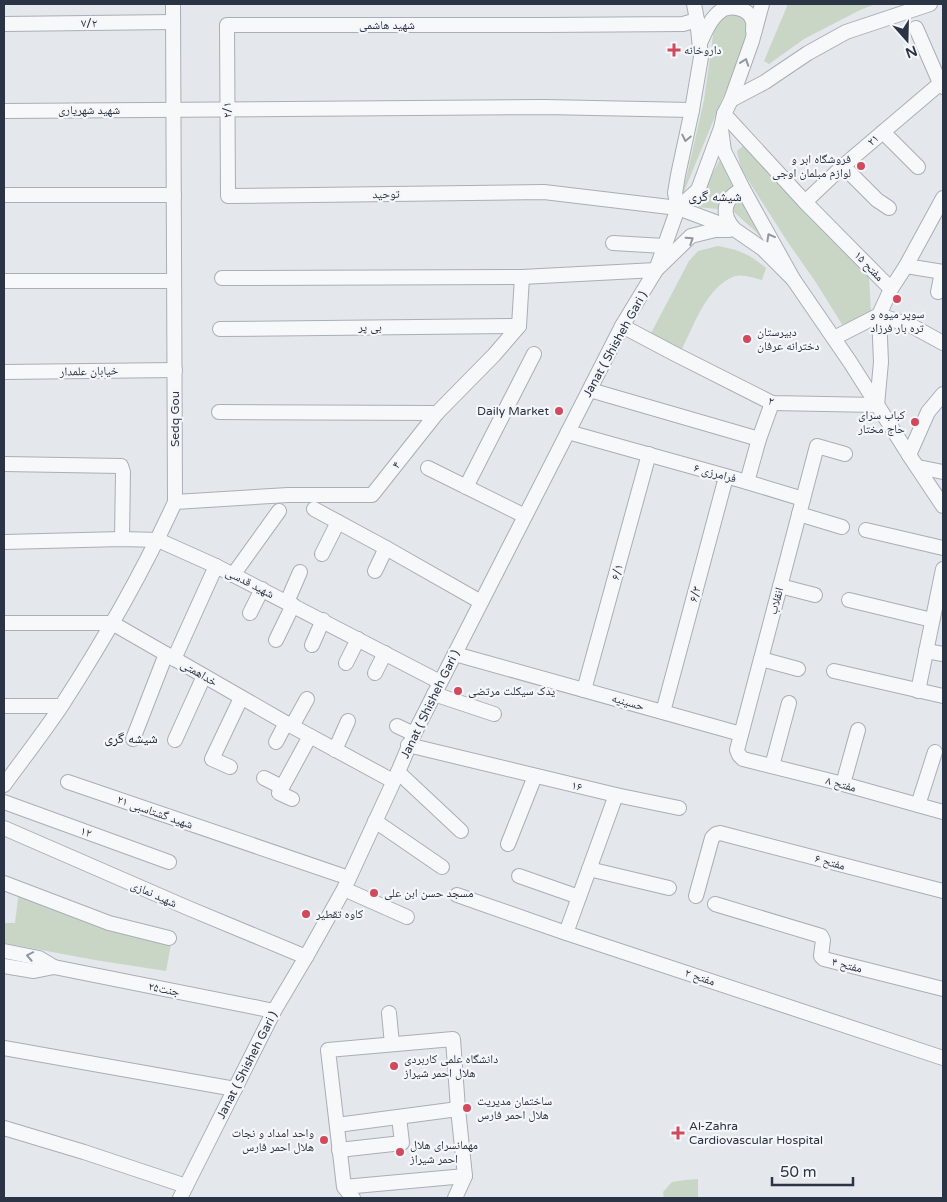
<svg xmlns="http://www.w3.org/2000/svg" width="947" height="1202" font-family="'Varela Round','Noto Naskh Arabic',sans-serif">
<rect width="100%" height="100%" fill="#e4e7ec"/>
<g fill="#c9d6c5">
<path d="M788,4H876L860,10L804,39L769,64L764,61Z"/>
<path d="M736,11L750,22L747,39L683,194H682L689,166L704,100L715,21L724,14Z"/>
<path d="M744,145L869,275L871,314L843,326L815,281L787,241L741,169L737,151Z"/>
<path d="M722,156L736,188L723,198L718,209L697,207L703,191Z"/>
<path d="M737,203H745L776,254L755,231L734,212L733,208Z"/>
<path d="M718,246C740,250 749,254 766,268L762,280C755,278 743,274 735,276C707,286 694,325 682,349L650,335L689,261L698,251Z"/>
<path d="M19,891L171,944L166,971L95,960L4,943V923H15Z"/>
<path d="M698,1179V1198H664L663,1192L672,1182L685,1180Z"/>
</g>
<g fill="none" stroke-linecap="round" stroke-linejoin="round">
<g stroke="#a9aeb7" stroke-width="16">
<g id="minor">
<path d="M697,20L683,24L547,25H227L228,196L544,192L678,208L734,229L763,249L793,279"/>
<path d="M4,24L173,22"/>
<path d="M916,28L940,83L943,87"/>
<path d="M700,43C705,32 711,17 722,10C731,5 748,8 752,19C754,22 753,27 753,31"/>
<path d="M731,100L765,82L808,53L846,32L930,4"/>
<path d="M4,111L545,107L692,110"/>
<path d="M721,129L724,151L743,189L793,279L850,362L909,455L943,506"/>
<path d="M883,132L918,167"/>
<path d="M843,166L877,200L889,208"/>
<path d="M4,195H174"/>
<path d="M805,202L843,166L943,81"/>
<path d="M678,208L675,193L678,175L692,110L701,57L697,20L694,4"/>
<path d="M734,229C720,213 724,198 743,189"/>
<path d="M613,243L664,246"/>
<path d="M906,266L943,198"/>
<path d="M222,278L522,277L656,270L691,236L715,230H729"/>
<path d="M4,281H174"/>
<path d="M891,289L906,266L943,272"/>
<path d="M938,292L942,272"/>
<path d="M622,326L675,354L772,403L877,405L881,362L879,315L891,289L805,202L724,114"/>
<path d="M220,329L519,326"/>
<path d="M834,338L879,315L912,326L943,343"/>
<path d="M4,372L175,370"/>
<path d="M590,390L759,439"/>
<path d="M219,412L437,413"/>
<path d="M568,432L747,482L803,499"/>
<path d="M845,454L817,446L737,750L739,755L743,759L843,784L943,812"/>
<path d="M909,455L928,412L943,394"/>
<path d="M4,464L121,466L123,472L122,539"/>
<path d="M918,467L943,472"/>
<path d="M428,468L525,516"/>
<path d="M747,482L759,439L772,403"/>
<path d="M466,487L534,354"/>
<path d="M175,502L288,495H372L437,413L494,355L519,326L522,277"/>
<path d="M314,509L386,548L481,602"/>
<path d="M799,514L842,527"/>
<path d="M866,530L943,548"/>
<path d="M4,542L122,539L158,540L216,566L440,682"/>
<path d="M322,554L338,522"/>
<path d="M375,571L386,548"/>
<path d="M233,575L279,511"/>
<path d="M780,586L815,595"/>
<path d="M849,600L932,620"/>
<path d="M287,602L300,572"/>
<path d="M250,613L262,589"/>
<path d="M4,623H112L286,723L393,781"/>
<path d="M276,640L293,605"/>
<path d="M312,645L323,620"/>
<path d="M926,651L943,654"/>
<path d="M455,654L741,734"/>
<path d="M174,659L216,566"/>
<path d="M761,659L798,669"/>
<path d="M346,663L358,639"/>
<path d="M834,671L943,696"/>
<path d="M375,673L385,653"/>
<path d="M584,690L649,454"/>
<path d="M918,691L943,569"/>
<path d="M434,694L494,714"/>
<path d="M4,706H61"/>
<path d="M663,712L726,477"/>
<path d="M292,726L307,699"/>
<path d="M397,726L414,734"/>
<path d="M133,739L166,654"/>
<path d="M175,740L204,676"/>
<path d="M276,742L286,723"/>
<path d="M408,745L616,795L679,808"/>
<path d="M335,750L348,721"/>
<path d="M772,766L789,703"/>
<path d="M230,767L212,759L241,698"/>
<path d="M398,772L461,831"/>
<path d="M264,778L282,787"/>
<path d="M68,782L349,878"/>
<path d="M843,784L858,730"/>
<path d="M4,785C23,759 44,732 62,705C104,640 143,572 175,502L173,4"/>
<path d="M292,799L279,793L310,736"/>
<path d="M4,802L169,862"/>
<path d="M918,805L935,752"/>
<path d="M375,821L442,867"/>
<path d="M4,828L188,908L306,957"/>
<path d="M508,844L535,776"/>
<path d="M589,869L669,888"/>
<path d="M519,876L579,897"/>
<path d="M4,883L109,923L169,938"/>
<path d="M344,889L407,917"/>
<path d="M457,895L566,933L943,1058"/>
<path d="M696,896L712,838L716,834L720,833L943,891"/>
<path d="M715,904L821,936L823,940L821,956L824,959L943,989"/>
<path d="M566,933L616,795"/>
<path d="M4,951L39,958L54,967"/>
<path d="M4,966L34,971L54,967L274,1011"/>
<path d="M389,1013L392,1044"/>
<path d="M4,1048L235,1089"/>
<path d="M337,1125L458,1109"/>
<path d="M4,1128L84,1152L186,1186"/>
<path d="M339,1150L402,1143L399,1117"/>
<path d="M344,1187L465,1176L458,1109L453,1039L328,1050L344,1187L353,1198"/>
<path d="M180,1198L274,1011L306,957L344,889L398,772L414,734L622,326L656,270L678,208L698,190L721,128L724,114L731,100L752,41L762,4"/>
<path d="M455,1198L465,1176"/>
</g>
</g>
<use href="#minor" stroke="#f7f8fa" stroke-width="14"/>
</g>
<defs><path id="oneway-chevron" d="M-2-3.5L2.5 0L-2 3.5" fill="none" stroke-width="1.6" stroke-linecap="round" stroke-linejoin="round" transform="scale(1.25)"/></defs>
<g stroke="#9196a0">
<use href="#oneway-chevron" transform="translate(745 62) rotate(-70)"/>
<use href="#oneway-chevron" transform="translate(686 138) rotate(102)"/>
<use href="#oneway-chevron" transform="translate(770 237) rotate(-119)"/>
<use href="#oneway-chevron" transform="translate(690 240) rotate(-33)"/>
<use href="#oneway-chevron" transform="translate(30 956) rotate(-169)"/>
</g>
<g fill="#d1495b" stroke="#f4f6f9" stroke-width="2">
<path d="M671.5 42.5h5v5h5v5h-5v5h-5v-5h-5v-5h5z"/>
<circle cx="861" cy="166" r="5"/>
<circle cx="897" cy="299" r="5"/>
<circle cx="747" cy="339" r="5"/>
<circle cx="559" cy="411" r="5"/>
<circle cx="915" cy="422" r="5"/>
<circle cx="458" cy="691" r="5"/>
<circle cx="374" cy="893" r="5"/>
<circle cx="306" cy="914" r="5"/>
<circle cx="394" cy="1066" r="5"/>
<circle cx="467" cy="1108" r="5"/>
<path d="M675.5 1125.5h5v5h5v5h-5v5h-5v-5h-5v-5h5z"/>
<circle cx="324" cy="1140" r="5"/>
<circle cx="400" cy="1152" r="5"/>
</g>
<g text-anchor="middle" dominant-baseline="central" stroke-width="4.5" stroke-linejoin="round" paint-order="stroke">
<g font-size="12" fill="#2b3445" stroke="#f4f6f9">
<text x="89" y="23">۷/۲</text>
<text x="387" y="25">شهید هاشمی</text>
<text x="89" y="110">شهید شهریاری</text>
<text transform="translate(227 110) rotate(-90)">۲/۱</text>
<text transform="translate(873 140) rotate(-40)">۲۱</text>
<text transform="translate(386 194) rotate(-1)">توحید</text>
<text transform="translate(869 266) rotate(46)">مفتح ۱۵</text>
<text x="370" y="327">بی پر</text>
<text transform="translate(615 344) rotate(-61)">Janat ( Shisheh Gari )</text>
<text transform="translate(89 371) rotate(-1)">خیابان علمدار</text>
<text transform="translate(771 401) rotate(17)">۲</text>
<text transform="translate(175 419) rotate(-90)">Sedq Gou</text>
<text transform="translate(396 465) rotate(-52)">۴</text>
<text transform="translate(715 473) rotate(15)">فرامرزی ۶</text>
<text transform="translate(617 572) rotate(-75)">۶/۱</text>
<text transform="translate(250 583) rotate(27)">شهید قدسی</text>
<text transform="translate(695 594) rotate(-75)">۶/۳</text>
<text transform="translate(776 601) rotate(-75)">انقلاب</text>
<text transform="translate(199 673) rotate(30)">خداهمتی</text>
<text transform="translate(628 702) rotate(16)">حسینیه</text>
<text transform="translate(430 704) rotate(-64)">Janat ( Shisheh Gari )</text>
<text transform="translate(841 784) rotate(15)">مفتح ۸</text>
<text transform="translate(577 786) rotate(13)">۱۶</text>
<text transform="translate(155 812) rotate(19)">شهید گشتاسبی ۲۱</text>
<text transform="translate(86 832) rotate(20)">۱۲</text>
<text transform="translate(830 862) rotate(15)">مفتح ۶</text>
<text transform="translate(154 894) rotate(24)">شهید نمازی</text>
<text transform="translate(847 965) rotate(14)">مفتح ۴</text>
<text transform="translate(700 977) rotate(18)">مفتح ۲</text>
<text transform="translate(164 989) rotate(11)">جنت۲۵</text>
<text transform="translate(247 1065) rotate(-63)">Janat ( Shisheh Gari )</text>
</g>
<g font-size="12" fill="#2b3445" stroke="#f4f6f9" text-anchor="start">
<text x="684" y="50">داروخانه</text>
<text x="851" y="159" text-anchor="end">فروشگاه ابر و<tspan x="851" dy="14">لوازم مبلمان اوجی</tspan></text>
<text x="897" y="314" text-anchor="middle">سوپر میوه و<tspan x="897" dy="14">تره بار فرزاد</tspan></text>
<text x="757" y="332">دبیرستان<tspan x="757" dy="14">دخترانه عرفان</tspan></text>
<text x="549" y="411" text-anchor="end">Daily Market</text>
<text x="905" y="415" text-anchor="end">کباب سرای<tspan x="905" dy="14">حاج مختار</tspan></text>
<text x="468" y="691">یدک سیکلت مرتضی</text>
<text x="384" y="893">مسجد حسن ابن علی</text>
<text x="316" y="914">کاوه تقطیر</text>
<text x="404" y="1059">دانشگاه علمی کاربردی<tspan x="404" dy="14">هلال احمر شیراز</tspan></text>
<text x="477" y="1101">ساختمان مدیریت<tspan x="477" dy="14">هلال احمر فارس</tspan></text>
<text x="689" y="1126">Al-Zahra<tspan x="689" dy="14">Cardiovascular Hospital</tspan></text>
<text x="314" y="1133" text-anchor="end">واحد امداد و نجات<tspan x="314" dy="14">هلال احمر فارس</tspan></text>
<text x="410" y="1145">مهمانسرای هلال<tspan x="410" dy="14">احمر شیراز</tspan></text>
</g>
<g font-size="14" fill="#1d2536" stroke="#f4f6f9">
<text x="715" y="196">شیشه گری</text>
<text x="131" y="738">شیشه گری</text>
</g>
</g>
<rect width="947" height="1202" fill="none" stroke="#2b3445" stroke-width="10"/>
<g transform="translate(907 40) rotate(160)" stroke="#f4f6f9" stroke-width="4" paint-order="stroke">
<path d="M0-4L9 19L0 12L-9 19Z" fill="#2b3445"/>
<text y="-8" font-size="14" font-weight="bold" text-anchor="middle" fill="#2b3445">N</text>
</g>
<path d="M772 1177v8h81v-8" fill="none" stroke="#2b3445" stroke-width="2.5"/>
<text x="780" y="1177" font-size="15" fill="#2b3445" stroke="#f4f6f9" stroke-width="4" paint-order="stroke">50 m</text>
</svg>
